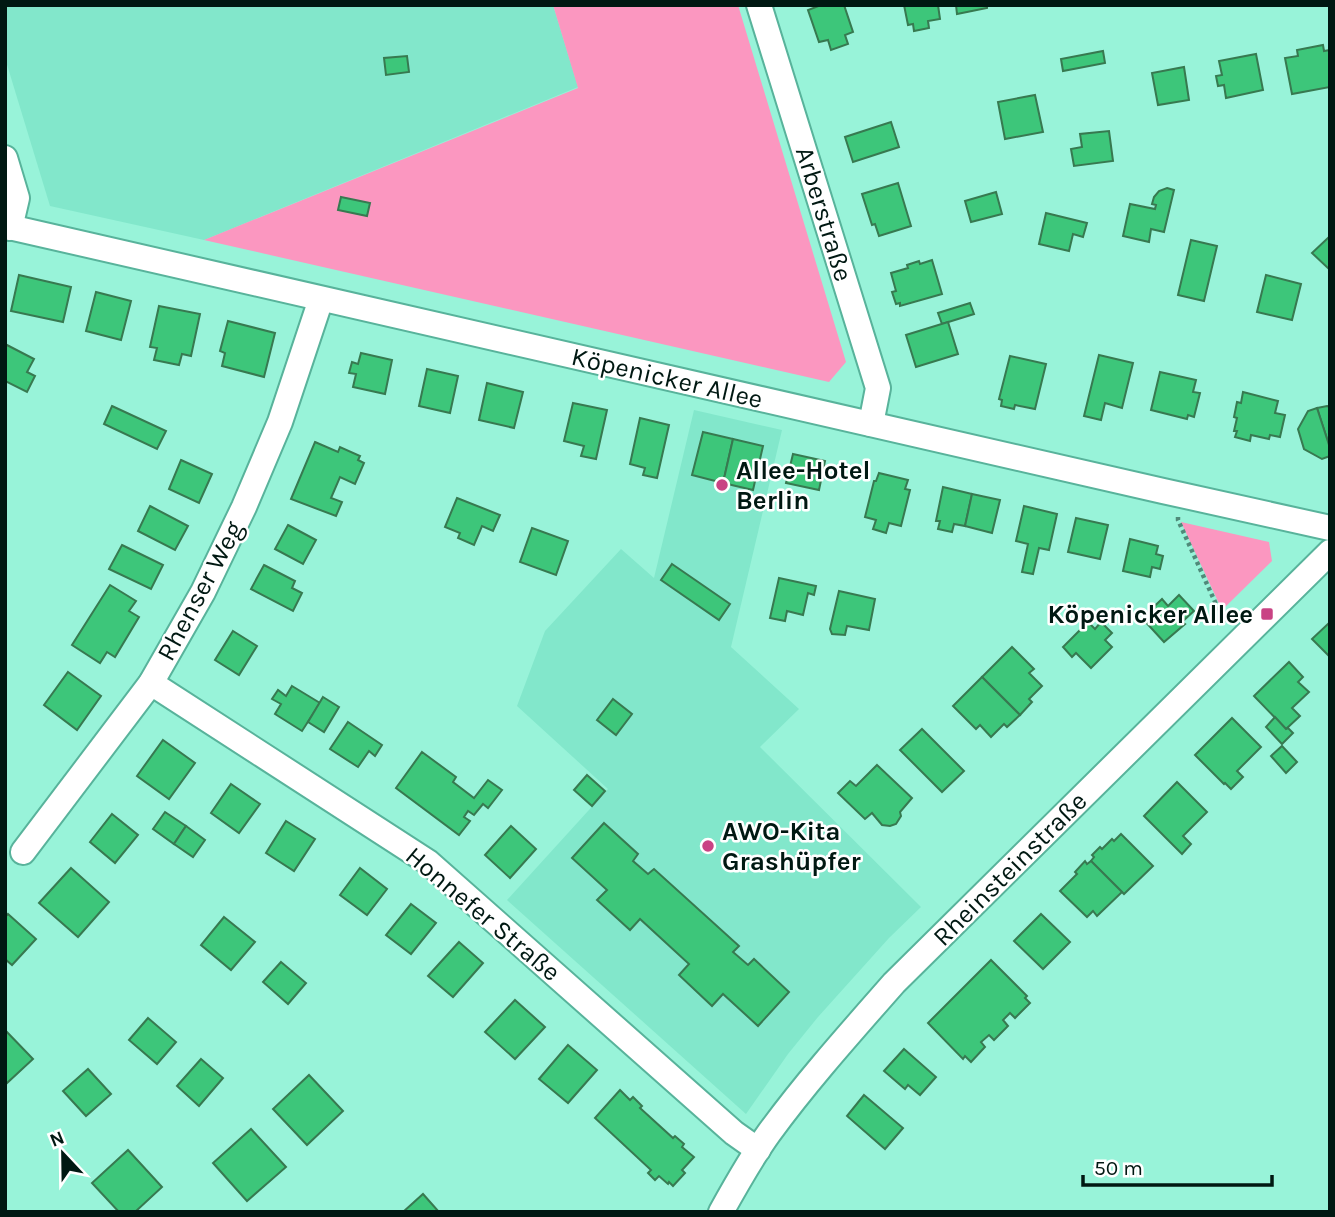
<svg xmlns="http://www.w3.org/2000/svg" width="1335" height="1217" font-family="Karla,sans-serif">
<rect width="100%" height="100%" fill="#98f3d9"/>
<g fill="#82e7cb">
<path d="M5,5H553L578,87L204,240L50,206L5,58Z"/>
<path d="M694,410L782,430L731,647L799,709L760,747L921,907L889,938L818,1017L788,1054L746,1114L507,900L608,789L517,706L545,631L621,549L654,578Z"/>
</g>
<g fill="#fb97c0">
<path d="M553,5H738L846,362L829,382L204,240L578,88Z"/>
<path d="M1181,522L1269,542L1272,561L1222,610Z"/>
</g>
<g fill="#3dc67a" stroke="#377950" stroke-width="2">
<path d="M821,5H844L853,32L845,35L848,44L831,50L828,40L819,42L808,10Z"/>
<path d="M904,5H938L940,19L928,21L929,28L914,31L913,24L908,25Z"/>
<path d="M956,5H987V8L957,14Z"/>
<path d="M1323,45L1324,51L1330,50V87L1292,94L1285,58L1298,56L1297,50Z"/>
<path d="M1103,51L1105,63L1063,71L1061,59Z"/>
<path d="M1256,54L1263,90L1226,98L1224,85L1218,86L1216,76L1222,75L1219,61Z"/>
<path d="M407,56L409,72L386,75L384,58Z"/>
<path d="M1184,67L1189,100L1158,105L1152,73Z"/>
<path d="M1035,95L1043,132L1005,139L998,102Z"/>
<path d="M891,122L899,147L853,162L845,137Z"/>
<path d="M1109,131L1113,161L1074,166L1071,149L1082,147L1080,134Z"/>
<path d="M898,183L911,226L879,236L875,224L872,225L862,194Z"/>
<path d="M1167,188L1174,190L1164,232L1151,229L1149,242L1123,236L1130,204L1155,209L1156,205L1152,204L1154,197L1159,191Z"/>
<path d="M996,192L1002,214L971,222L965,201Z"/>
<path d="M341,197L370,203L367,216L338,210Z"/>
<path d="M1046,213L1087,223L1083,237L1073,234L1069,251L1039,244Z"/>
<path d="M1330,236V270L1312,253Z"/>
<path d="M1191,240L1217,246L1204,301L1178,295Z"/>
<path d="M932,260L942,294L900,306V303L896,304L892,292L896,291L891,273L908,268L907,265L919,261L920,264Z"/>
<path d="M19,275L71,287L63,322L11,311Z"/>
<path d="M1266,275L1301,284L1292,320L1257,312Z"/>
<path d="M96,292L131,301L121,340L86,331Z"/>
<path d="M970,303L974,314L942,324L938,313Z"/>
<path d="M159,306L200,314L191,356L182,354L179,365L154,360L157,348L150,347Z"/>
<path d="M228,321L275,333L264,377L222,366L225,353L220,351Z"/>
<path d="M948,322L958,354L916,367L906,335Z"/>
<path d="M5,344L34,359L27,372L35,376L27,392L5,381Z"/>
<path d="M361,353L392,360L385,394L353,387L356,374L349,373L352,362L358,364Z"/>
<path d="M1099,355L1133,363L1122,408L1105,403L1101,420L1084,416Z"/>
<path d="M1010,356L1046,364L1035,409L1015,405L1014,409L1001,406L1002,400L999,399Z"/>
<path d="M427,369L458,376L450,413L419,406Z"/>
<path d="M1160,372L1196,380L1193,392L1200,393L1194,417L1188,415L1187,419L1151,410Z"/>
<path d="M487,383L523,392L514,428L479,420Z"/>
<path d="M1243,392L1278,401L1275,413L1285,415L1280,437L1270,435L1269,439L1251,435L1250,441L1235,437L1237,431H1234L1237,418L1234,417L1237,402L1241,403Z"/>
<path d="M573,403L607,410L596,459L581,456L584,446L564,441Z"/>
<path d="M112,406L166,431L157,449L104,424Z"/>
<path d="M1327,406L1330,407V448L1317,408Z"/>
<path d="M1317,408L1330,448V456L1322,459L1304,449L1298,429L1308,411Z"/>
<path d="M640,418L669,425L657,478L643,475L645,468L630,464Z"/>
<path d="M703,432L733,439L723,483L692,475Z"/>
<path d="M733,439L763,446L753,490L723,483Z"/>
<path d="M315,442L338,452L340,447L360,456L358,460L364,463L355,484L340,477L331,498L342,502L336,516L291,499Z"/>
<path d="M793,454L825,461L819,490L786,483Z"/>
<path d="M181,460L212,474L199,503L169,489Z"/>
<path d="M879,473L908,480L905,489L910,490L901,526L889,523L886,533L873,529L876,520L865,517L874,481H876Z"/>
<path d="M943,487L972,494L965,526L954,524L952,532L938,529L940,521H936Z"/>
<path d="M972,494L1000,500L992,533L965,526Z"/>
<path d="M457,498L500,515L493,531L482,526L474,545L458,538L460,533L445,527Z"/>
<path d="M150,506L188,526L175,550L138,531Z"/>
<path d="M1024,506L1057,514L1049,550L1039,548L1033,574L1022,572L1028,544L1016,541Z"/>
<path d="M1076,518L1108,525L1100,559L1068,552Z"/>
<path d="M288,525L316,540L303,564L275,549Z"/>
<path d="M532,528L568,541L556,575L520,562Z"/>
<path d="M1130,539L1158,546L1156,554L1163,556L1160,569L1152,567L1150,577L1123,571Z"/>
<path d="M122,545L163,565L151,589L109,569Z"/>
<path d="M672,564L730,604L719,620L661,580Z"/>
<path d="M264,565L295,581L292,588L302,593L293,611L251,589Z"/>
<path d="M779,578L816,586L814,595L808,593L803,615L787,611L785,621L770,618Z"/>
<path d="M110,585L136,601L129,611L139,617L115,657L107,652L100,663L72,645Z"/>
<path d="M839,591L875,599L869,630L847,626L845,635L832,634L830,629Z"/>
<path d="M1179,595L1194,611L1182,622L1185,624L1164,642L1142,618L1162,599L1168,606Z"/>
<path d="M1088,622L1095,629L1101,622L1112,633L1105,640L1112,647L1091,668L1076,653L1072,657L1063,647Z"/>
<path d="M1330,622V657L1312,639Z"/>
<path d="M233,631L257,646L239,675L215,660Z"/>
<path d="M1012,647L1034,669L1029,673L1042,686L1029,699L1032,702L1020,715L982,677Z"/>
<path d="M1289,662L1303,677L1298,682L1309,692L1292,708L1300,716L1286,729L1254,696Z"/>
<path d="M68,672L101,696L77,730L44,705Z"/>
<path d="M982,677L1020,715L1007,727L1004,724L991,737L980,725L976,729L953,706Z"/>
<path d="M292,686L320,703L302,731L275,714L281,704L272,699L278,690L286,696Z"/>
<path d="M323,697L339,707L324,732L308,722Z"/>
<path d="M613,699L632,714L616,735L597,720Z"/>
<path d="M1275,717L1286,729L1288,728L1293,733L1282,744L1266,727Z"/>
<path d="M1232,718L1261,747L1237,771L1243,777L1231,789L1225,783L1224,784L1195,755Z"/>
<path d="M348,722L382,745L375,756L369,751L358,767L330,749Z"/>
<path d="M922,729L964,771L942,792L900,750Z"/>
<path d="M163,740L195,763L169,799L137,776Z"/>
<path d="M1282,746L1297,762L1286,773L1271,756Z"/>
<path d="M422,752L456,777L453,782L474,798L488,780L502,790L488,808L483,804L474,815L468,811L464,817L470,821L459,835L396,788Z"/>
<path d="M877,765L912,798L900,812L901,816L896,824L890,826L882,825L872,813L865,819L838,793L850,781L856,786Z"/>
<path d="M587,775L605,791L592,806L574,790Z"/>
<path d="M1177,782L1207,812L1183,836L1191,844L1182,854L1144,816Z"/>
<path d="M231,784L260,804L239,833L211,813Z"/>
<path d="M165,812L186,826L174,844L153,829Z"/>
<path d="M112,814L138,835L115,863L90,842Z"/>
<path d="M286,821L315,839L294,871L266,853Z"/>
<path d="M604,823L638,854L633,861L648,874L654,869L739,946L733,952L748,965L754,959L789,992L758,1026L723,994L712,1006L679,975L689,964L640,919L630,930L597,900L607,890L572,858Z"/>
<path d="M186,826L205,840L193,857L174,844Z"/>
<path d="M511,826L536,849L510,878L485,855Z"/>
<path d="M1121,834L1153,866L1124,894L1091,861L1094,857L1092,855L1100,847L1102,849L1112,839L1114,841Z"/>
<path d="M1085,861L1087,864L1091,861L1122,892L1097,916L1093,911L1087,917L1060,891L1077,874L1075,872Z"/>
<path d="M71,868L109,902L78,937L39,903Z"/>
<path d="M360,868L387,889L367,915L340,895Z"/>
<path d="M411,904L436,923L411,954L386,935Z"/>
<path d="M8,914L36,939L12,965L5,959V917Z"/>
<path d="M1041,914L1070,942L1043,969L1014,941Z"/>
<path d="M224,917L255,942L231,970L201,945Z"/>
<path d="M459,942L483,963L453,997L428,976Z"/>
<path d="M991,960L1027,996L1025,998L1030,1003L1015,1018L1010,1013L1003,1020L1008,1026L994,1040L989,1035L981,1042L985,1047L971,1062L965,1056L963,1059L928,1023Z"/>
<path d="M281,962L306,983L288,1004L263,982Z"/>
<path d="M515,1000L545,1027L515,1059L485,1032Z"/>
<path d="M148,1018L176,1042L157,1064L129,1040Z"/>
<path d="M5,1030L33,1059L7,1083L5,1081Z"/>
<path d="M568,1045L597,1070L568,1103L539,1079Z"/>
<path d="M904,1049L936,1077L920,1095L908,1085L905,1089L884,1071Z"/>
<path d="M201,1059L223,1078L199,1106L177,1086Z"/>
<path d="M88,1069L111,1094L86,1116L63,1091Z"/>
<path d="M309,1075L343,1111L307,1145L273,1109Z"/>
<path d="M620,1090L630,1100L633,1097L642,1106L640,1108L673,1138L675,1136L684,1144L682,1147L694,1157L682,1170L685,1173L673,1186L669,1182L668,1184L659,1176L655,1180L648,1173L651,1170L595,1118Z"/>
<path d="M864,1095L903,1128L885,1149L847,1116Z"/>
<path d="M251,1129L286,1167L247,1201L213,1163Z"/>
<path d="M128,1150L162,1187L135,1212H119L92,1183Z"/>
<path d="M423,1194L439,1212H403Z"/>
</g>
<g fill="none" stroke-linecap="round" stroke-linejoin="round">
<g stroke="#58b39b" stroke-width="28">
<g id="minor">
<path d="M759,5L878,388L871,424"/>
<path d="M5,158L17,198L10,228"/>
<path d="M5,226L1163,491L1330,528"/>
<path d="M151,683L428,862L734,1133L758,1150"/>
<path d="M23,852L151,683L203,592L244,507L280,422L321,299"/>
<path d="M721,1212C736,1185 751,1158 769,1133C807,1081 851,1032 894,983L1330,552"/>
</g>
</g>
<path stroke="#4f8a79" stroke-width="4.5" stroke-dasharray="3.5 3.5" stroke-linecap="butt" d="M1178,517V520L1225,624"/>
<use href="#minor" stroke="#fff" stroke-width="24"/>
</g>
<g fill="#c94384" stroke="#fff" stroke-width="2.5">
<circle cx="722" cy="485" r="7"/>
<rect x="1260" y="607" width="14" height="14" rx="3.5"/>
<circle cx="708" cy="846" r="7"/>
</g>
<g text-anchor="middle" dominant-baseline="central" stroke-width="5" stroke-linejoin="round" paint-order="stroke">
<g font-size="26" fill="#001812" stroke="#fff">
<text transform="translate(824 214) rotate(73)">Arberstraße</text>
<text transform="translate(667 378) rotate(13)">Köpenicker Allee</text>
<text transform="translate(200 591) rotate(-62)">Rhenser Weg</text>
<text transform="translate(1010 869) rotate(-45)">Rheinsteinstraße</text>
<text transform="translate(483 914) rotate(40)">Honnefer Straße</text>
</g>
<g font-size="26" font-weight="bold" fill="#001812" stroke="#fff" text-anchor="start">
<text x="736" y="470">Allee-Hotel<tspan x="736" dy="30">Berlin</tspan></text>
<text x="1253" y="614" text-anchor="end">Köpenicker Allee</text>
<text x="722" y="831">AWO-Kita<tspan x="722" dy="30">Grashüpfer</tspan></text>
</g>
</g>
<rect width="1335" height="1217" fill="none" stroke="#001812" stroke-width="14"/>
<g transform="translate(63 1154) rotate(338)" stroke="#ffffff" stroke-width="5" paint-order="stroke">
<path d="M0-5L12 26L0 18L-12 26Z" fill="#001812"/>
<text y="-10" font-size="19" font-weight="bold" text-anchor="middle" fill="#001812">N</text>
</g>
<path d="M1083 1175v10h189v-10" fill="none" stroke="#001812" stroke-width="3.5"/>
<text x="1094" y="1175" font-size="21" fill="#001812" stroke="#ffffff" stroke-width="5" paint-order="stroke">50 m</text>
</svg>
